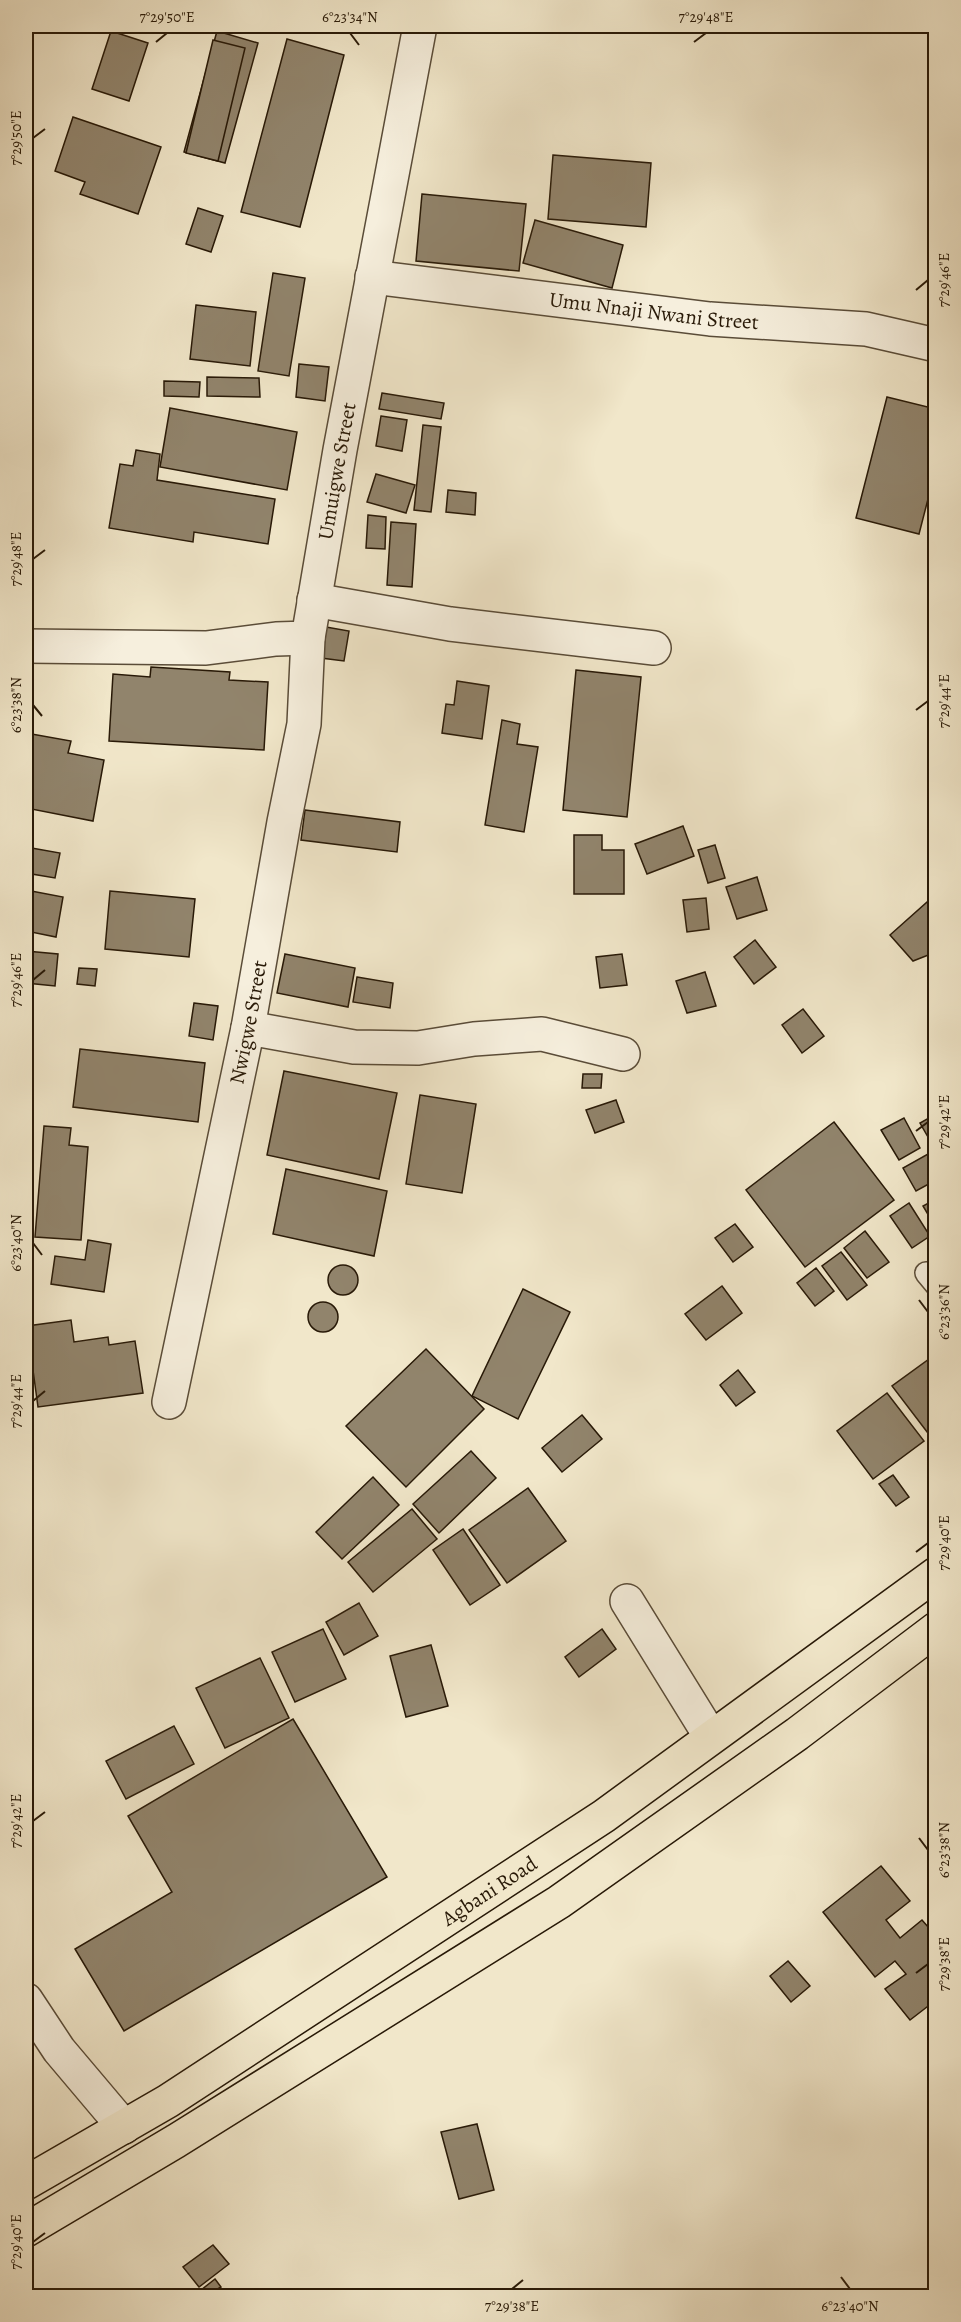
<svg xmlns="http://www.w3.org/2000/svg" width="961" height="2322" font-family="Alegreya,serif">
<rect width="100%" height="100%" fill="#f1e7ca"/>
<filter id="stains"><feTurbulence type="fractalNoise" baseFrequency=".00333" numOctaves="4"/><feColorMatrix values="0 0 0 0 .2 0 0 0 0 .09 0 0 0 0 .02 0 0 0 .5 -.17"/></filter>
<radialGradient id="worn" r=".72"><stop offset=".6" stop-color="#630" stop-opacity="0"/><stop offset="1" stop-color="#630" stop-opacity=".3"/></radialGradient>
<g fill="#91846c" stroke="#281907" stroke-width="1.5">
<path d="M111,31L148,43L129,101L92,89Z"/>
<path d="M217,31L258,43L225,163L184,152Z"/>
<path d="M287,39L344,55L300,227L241,212Z"/>
<path d="M213,40L245,48L218,161L186,153Z"/>
<path d="M73,117L161,147L138,214L80,194L85,182L55,171Z"/>
<path d="M553,155L651,163L646,227L548,219Z"/>
<path d="M422,194L526,204L519,271L416,261Z"/>
<path d="M198,208L223,216L211,252L186,244Z"/>
<path d="M535,220L623,245L612,288L523,263Z"/>
<path d="M273,273L305,278L289,376L258,371Z"/>
<path d="M196,305L256,312L250,366L190,359Z"/>
<path d="M299,364L329,367L325,401L296,397Z"/>
<path d="M207,377L259,378L260,397L207,396Z"/>
<path d="M164,381L200,382L199,397L164,396Z"/>
<path d="M382,393L444,403L441,419L379,409Z"/>
<path d="M887,397L936,409V468L919,534L856,518Z"/>
<path d="M170,408L297,432L287,490L160,467Z"/>
<path d="M381,416L407,420L402,451L376,446Z"/>
<path d="M423,425L441,427L431,512L414,510Z"/>
<path d="M136,450L160,454L157,480L275,499L268,544L194,532L193,542L109,528L120,464L133,466Z"/>
<path d="M376,474L415,485L406,513L367,502Z"/>
<path d="M448,490L476,493L475,515L446,512Z"/>
<path d="M368,515L386,517L385,549L366,548Z"/>
<path d="M391,522L416,524L412,587L387,585Z"/>
<path d="M326,627L349,631L344,661L321,658Z"/>
<path d="M151,667L230,672L229,680L268,682L264,750L109,741L113,674L150,677Z"/>
<path d="M576,670L641,677L627,817L563,810Z"/>
<path d="M457,681L489,686L482,739L442,733L446,704L454,705Z"/>
<path d="M502,720L520,724L517,744L538,747L524,832L485,825Z"/>
<path d="M26,733L71,741L68,753L104,760L93,821L26,808Z"/>
<path d="M305,810L400,822L397,852L301,840Z"/>
<path d="M683,826L694,856L647,874L635,844Z"/>
<path d="M574,835H602V850H624V894H574Z"/>
<path d="M715,845L725,878L708,883L698,850Z"/>
<path d="M26,847L60,853L55,878L26,873Z"/>
<path d="M757,877L767,910L737,919L726,887Z"/>
<path d="M26,890L63,897L56,937L26,931Z"/>
<path d="M110,891L195,899L189,957L105,949Z"/>
<path d="M935,895L936,952L913,961L890,935Z"/>
<path d="M706,898L709,929L687,932L683,900Z"/>
<path d="M755,940L776,967L754,984L734,957Z"/>
<path d="M26,951L58,954L55,986L26,983Z"/>
<path d="M285,954L355,968L348,1007L277,993Z"/>
<path d="M622,954L627,985L600,988L596,957Z"/>
<path d="M79,968L97,969L95,986L77,984Z"/>
<path d="M705,972L716,1006L687,1013L676,981Z"/>
<path d="M357,977L393,983L390,1008L353,1002Z"/>
<path d="M194,1003L218,1006L213,1040L189,1036Z"/>
<path d="M803,1009L824,1036L802,1053L782,1025Z"/>
<path d="M80,1049L205,1063L198,1122L73,1107Z"/>
<path d="M284,1071L397,1093L379,1179L267,1155Z"/>
<path d="M583,1074H602L601,1088H582Z"/>
<path d="M420,1095L476,1104L462,1193L406,1184Z"/>
<path d="M616,1100L624,1122L595,1133L586,1110Z"/>
<path d="M936,1114V1151L920,1123Z"/>
<path d="M904,1118L920,1148L899,1160L881,1130Z"/>
<path d="M834,1122L894,1200L805,1267L746,1190Z"/>
<path d="M44,1126L71,1128L69,1145L88,1147L81,1240L35,1237Z"/>
<path d="M928,1154L936,1167V1180L916,1191L903,1168Z"/>
<path d="M286,1169L387,1191L374,1256L273,1234Z"/>
<path d="M936,1199V1228L923,1206Z"/>
<path d="M909,1203L930,1236L912,1248L890,1216Z"/>
<path d="M26,1224H29L26,1256Z"/>
<path d="M735,1224L753,1247L733,1262L715,1238Z"/>
<path d="M865,1231L889,1262L867,1278L844,1248Z"/>
<path d="M88,1240L111,1244L104,1292L51,1284L55,1256L85,1260Z"/>
<path d="M841,1252L867,1285L847,1300L822,1266Z"/>
<circle cx="343" cy="1280" r="15"/>
<path d="M816,1268L834,1291L815,1306L797,1283Z"/>
<path d="M722,1286L742,1313L706,1340L685,1314Z"/>
<path d="M523,1289L570,1312L518,1419L472,1396Z"/>
<circle cx="323" cy="1317" r="15"/>
<path d="M71,1320L74,1342L108,1337L109,1345L135,1341L143,1393L38,1407L27,1326Z"/>
<path d="M426,1349L484,1409L406,1487L346,1426Z"/>
<path d="M936,1354V1440L934,1441L892,1386Z"/>
<path d="M738,1370L755,1392L736,1406L720,1385Z"/>
<path d="M887,1393L924,1441L873,1479L837,1431Z"/>
<path d="M582,1415L602,1439L562,1472L542,1448Z"/>
<path d="M471,1451L496,1478L439,1533L413,1504Z"/>
<path d="M893,1475L909,1497L896,1506L879,1484Z"/>
<path d="M373,1477L399,1505L342,1559L316,1532Z"/>
<path d="M528,1488L566,1541L507,1583L469,1530Z"/>
<path d="M412,1509L437,1539L373,1592L348,1562Z"/>
<path d="M463,1529L500,1585L470,1605L433,1550Z"/>
<path d="M359,1603L378,1636L344,1655L326,1622Z"/>
<path d="M323,1629L346,1679L295,1702L272,1652Z"/>
<path d="M602,1629L616,1649L579,1677L565,1657Z"/>
<path d="M431,1645L448,1706L406,1717L390,1656Z"/>
<path d="M260,1658L289,1718L225,1748L196,1688Z"/>
<path d="M293,1719L387,1877L124,2031L75,1949L172,1892L128,1816Z"/>
<path d="M174,1726L194,1764L126,1799L106,1761Z"/>
<path d="M881,1866L910,1901L886,1920L900,1938L922,1920L936,1936V2000L910,2020L885,1989L906,1974L895,1961L875,1977L823,1912Z"/>
<path d="M788,1961L810,1986L791,2002L770,1976Z"/>
<path d="M477,2124L494,2190L459,2199L441,2132Z"/>
<path d="M213,2245L229,2264L199,2287L183,2267Z"/>
<path d="M215,2279L221,2287L206,2296L201,2290Z"/>
</g>
<g fill="none" stroke-linecap="round" stroke-linejoin="round">
<g stroke="#5a4c38" stroke-width="24">
<path id="lane" d="M926,1273L936,1285"/>
</g>
<g stroke="#5a4c38" stroke-width="36">
<g id="street">
<path id="s1" d="M372,277L710,319L866,329L936,345"/>
<path d="M314,600L450,624L654,648"/>
<path id="s2" d="M26,646L206,648L276,639L308,638L340,450L420,26"/>
<path d="M248,1028L354,1047L418,1048L474,1039L542,1034L623,1054"/>
<path id="s3" d="M169,1402L248,1028L284,822L304,724L308,638"/>
<path d="M627,1601L711,1737"/>
<path d="M26,2000L59,2050L124,2127"/>
</g>
</g>
<g stroke="#281907" stroke-width="36">
<g id="primary">
<path id="s4" d="M26,2183L168,2101L604,1816L936,1574"/>
<path d="M26,2230L176,2141L559,1902L797,1734L936,1629"/>
</g>
</g>
<use href="#lane" stroke="#f6efdd" stroke-width="21"/>
<use href="#street" stroke="#f6efdd" stroke-width="33"/>
<use href="#primary" stroke="#f1e7ca" stroke-width="33"/>
</g>
<path fill="none" stroke="#281907" stroke-width="2" d="M350,33L359,45M156,42L167,33M694,42L706,33M33,138L45,129M916,290L928,280M33,559L45,550M33,705L42,716M916,710L928,701M33,980L45,970M916,1131L928,1122M33,1243L42,1255M919,1300L928,1312M33,1401L45,1391M916,1552L928,1543M33,1821L45,1812M919,1838L928,1850M916,1973L928,1964M33,2242L45,2233M841,2277L850,2289M512,2289L523,2280"/>
<g text-anchor="middle" dominant-baseline="central" stroke-width="5" stroke-linejoin="round" paint-order="stroke">
<g font-size="21" fill="#281907" stroke="#f6efdd">
<text stroke="none"><textPath href="#s1" startOffset="284">Umu Nnaji Nwani Street</textPath></text>
<text stroke="none"><textPath href="#s2" startOffset="452">Umuigwe Street</textPath></text>
<text stroke="none"><textPath href="#s3" startOffset="388">Nwigwe Street</textPath></text>
<text stroke="none"><textPath href="#s4" startOffset="548">Agbani Road</textPath></text>
</g>
</g>
<rect width="961" height="2322" fill="none" stroke="#f1e7ca" stroke-width="66"/>
<rect x="33" y="33" width="895" height="2256" fill="none" stroke="#281907" stroke-width="2"/>
<g font-size="15" text-anchor="middle" fill="#281907">
<text x="167" y="22">7°29'50"E</text>
<text x="350" y="22">6°23'34"N</text>
<text x="706" y="22">7°29'48"E</text>
<text transform="translate(16 138) rotate(-90)" y="5">7°29'50"E</text>
<text transform="translate(944 280) rotate(-90)" y="5">7°29'46"E</text>
<text transform="translate(16 559) rotate(-90)" y="5">7°29'48"E</text>
<text transform="translate(944 701) rotate(-90)" y="5">7°29'44"E</text>
<text transform="translate(16 705) rotate(-90)" y="5">6°23'38"N</text>
<text transform="translate(16 980) rotate(-90)" y="5">7°29'46"E</text>
<text transform="translate(944 1122) rotate(-90)" y="5">7°29'42"E</text>
<text transform="translate(16 1243) rotate(-90)" y="5">6°23'40"N</text>
<text transform="translate(944 1312) rotate(-90)" y="5">6°23'36"N</text>
<text transform="translate(16 1401) rotate(-90)" y="5">7°29'44"E</text>
<text transform="translate(944 1543) rotate(-90)" y="5">7°29'40"E</text>
<text transform="translate(16 1821) rotate(-90)" y="5">7°29'42"E</text>
<text transform="translate(944 1850) rotate(-90)" y="5">6°23'38"N</text>
<text transform="translate(944 1964) rotate(-90)" y="5">7°29'38"E</text>
<text transform="translate(16 2242) rotate(-90)" y="5">7°29'40"E</text>
<text x="512" y="2311">7°29'38"E</text>
<text x="850" y="2311">6°23'40"N</text>
</g>
<rect width="100%" height="100%" filter="url(#stains)"/>
<rect width="100%" height="100%" fill="url(#worn)"/>
</svg>
